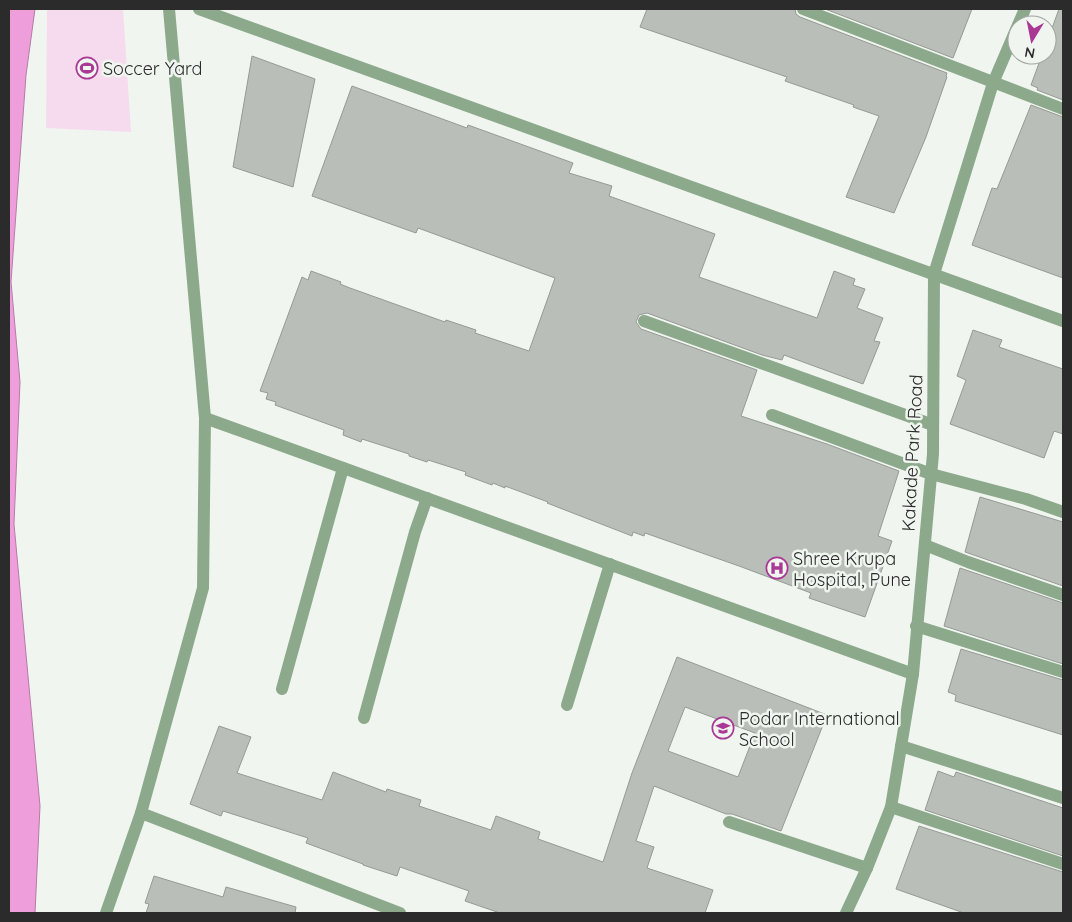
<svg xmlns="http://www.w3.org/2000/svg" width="1072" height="922" font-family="Quicksand,sans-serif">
<rect width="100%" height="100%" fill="#f0f5f0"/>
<path fill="#f6dbee" d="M47,9H123L131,132L46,128Z"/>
<path fill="#ee9fdb" stroke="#b37ca6" d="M9,9H35L26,75L11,282L20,382L14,524L40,806L35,913H9Z"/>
<g fill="#b9beb9" stroke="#959a95" fill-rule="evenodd">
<path d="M647,9H795L796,14L800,17L947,73L946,76L947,77L926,137L894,213L846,197L879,116L853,107L854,105L785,81L787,77L640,27Z"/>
<path d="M825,9H972L953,58Z"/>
<path d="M1059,9H1063V100L1037,90L1038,88L1031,85L1042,55H1047V42Z"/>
<path d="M252,56L315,79L293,187L233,167Z"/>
<path d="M352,86L467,128L468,125L573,163L569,173L612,186L609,196L715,234L699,277L817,318L834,271L855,279L853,285L865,289L857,308L883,318L874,341L880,342L863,384L784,355L782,360L762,355L647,313L639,315L636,322L641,329L757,370L741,416L827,444L899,471L878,536L892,541L865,617L809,598L811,593L739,566L645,533L644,536L633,532L632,536L547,503L548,502L505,486V488L493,483L492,485L465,475L466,472L428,460L427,462L409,456V454L362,439L361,442L343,435L344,430L275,405L276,402L266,399L268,393L260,391L302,277L308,280L311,271L341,282L340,284L350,288L445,322L446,320L476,330L475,333L529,351L555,278L418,228L416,233L312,196Z"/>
<path d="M1031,105L1063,117V278L972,245L992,188L997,189Z"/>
<path d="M973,330L1002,340L999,347L1063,369V434L1054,431L1044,458L950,424L966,380L957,376Z"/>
<path d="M980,497L1063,522V586L965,552Z"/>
<path d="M960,568L1063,603V664L944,626Z"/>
<path d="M961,649L1063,680V735L955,701L956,695L948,692Z"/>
<path d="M677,657L827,715L781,831L732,814H726L654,786L636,841L654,847L647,868L713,890L705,913H500L465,901L469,891L400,867L397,876L363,865V864L306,843L308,838L223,811L221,816L190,804L219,726L251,737L237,773L322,800L333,772L386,792L387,789L421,800L419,806L491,830L496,816L540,832L538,839L603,862L632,773ZM685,707L755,733L738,777L668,751Z"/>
<path d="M938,771L954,777L956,772L1063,808V856L925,810Z"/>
<path d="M919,826L1063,872V913H964L896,889Z"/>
<path d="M154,876L223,897L226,887L296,907L295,913H146L149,904L145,903Z"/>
</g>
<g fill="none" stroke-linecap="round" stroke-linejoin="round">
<g stroke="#8ca98b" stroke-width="12">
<path d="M644,321L933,425"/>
<path d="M282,689L343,468"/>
<path d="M567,705L610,564"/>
<path d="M364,718L415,532L427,498"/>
<path d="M901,746L1063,798"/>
<path d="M729,822L867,868"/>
</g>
<g stroke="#8ca98b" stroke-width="12">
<path d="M199,9L1063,321"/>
<path d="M803,9L1063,109"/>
<path d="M1018,25L1025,9"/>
<path d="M772,415L931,474L1026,499L1063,512"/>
<path d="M205,418L913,674"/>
<path d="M925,545L968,562L1063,595"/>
<path d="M916,626L1063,672"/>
<path d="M891,807L1063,864"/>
<path d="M141,813L400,913"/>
<path d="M106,913L141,813L203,588L205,418L169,9"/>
<path d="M846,913L867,868L891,807L913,674L933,454L934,274L993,83L1017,27"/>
</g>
</g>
<defs>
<g id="stadium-ring" transform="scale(1.125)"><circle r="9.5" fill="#f0f5f0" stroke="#aa3995" stroke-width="1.5"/><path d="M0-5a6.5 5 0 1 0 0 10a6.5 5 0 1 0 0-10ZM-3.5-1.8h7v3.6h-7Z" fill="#aa3995"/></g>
<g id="hospital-ring" transform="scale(1.125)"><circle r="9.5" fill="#f0f5f0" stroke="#aa3995" stroke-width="1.5"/><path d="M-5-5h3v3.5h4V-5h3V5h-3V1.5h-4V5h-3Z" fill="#aa3995"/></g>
<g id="school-ring" transform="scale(1.125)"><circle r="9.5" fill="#f0f5f0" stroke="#aa3995" stroke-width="1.5"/><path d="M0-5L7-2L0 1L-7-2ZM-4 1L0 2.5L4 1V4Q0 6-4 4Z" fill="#aa3995"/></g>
</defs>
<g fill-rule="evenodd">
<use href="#stadium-ring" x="87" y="68"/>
<use href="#hospital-ring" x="777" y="568"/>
<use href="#school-ring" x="723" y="728"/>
</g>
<g text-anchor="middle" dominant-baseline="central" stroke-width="5" stroke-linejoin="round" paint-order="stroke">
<g font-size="18" fill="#2a2b2a" stroke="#f0f5f0" text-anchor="start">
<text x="103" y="68">Soccer Yard</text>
<text x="793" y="558">Shree Krupa<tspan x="793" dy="21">Hospital, Pune</tspan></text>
<text x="739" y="718">Podar International<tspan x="739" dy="21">School</tspan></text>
</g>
<g font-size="18" fill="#2a2b2a" stroke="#f0f5f0">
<text transform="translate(912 453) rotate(-87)">Kakade Park Road</text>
</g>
</g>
<rect width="1072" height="922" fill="none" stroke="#2a2b2a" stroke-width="20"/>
<g transform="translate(1032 40) rotate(190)"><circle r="24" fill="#f0f5f0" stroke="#a1a4a1"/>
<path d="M0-4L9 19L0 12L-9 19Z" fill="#aa3995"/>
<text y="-8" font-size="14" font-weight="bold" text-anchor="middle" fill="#2a2b2a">N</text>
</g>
</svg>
